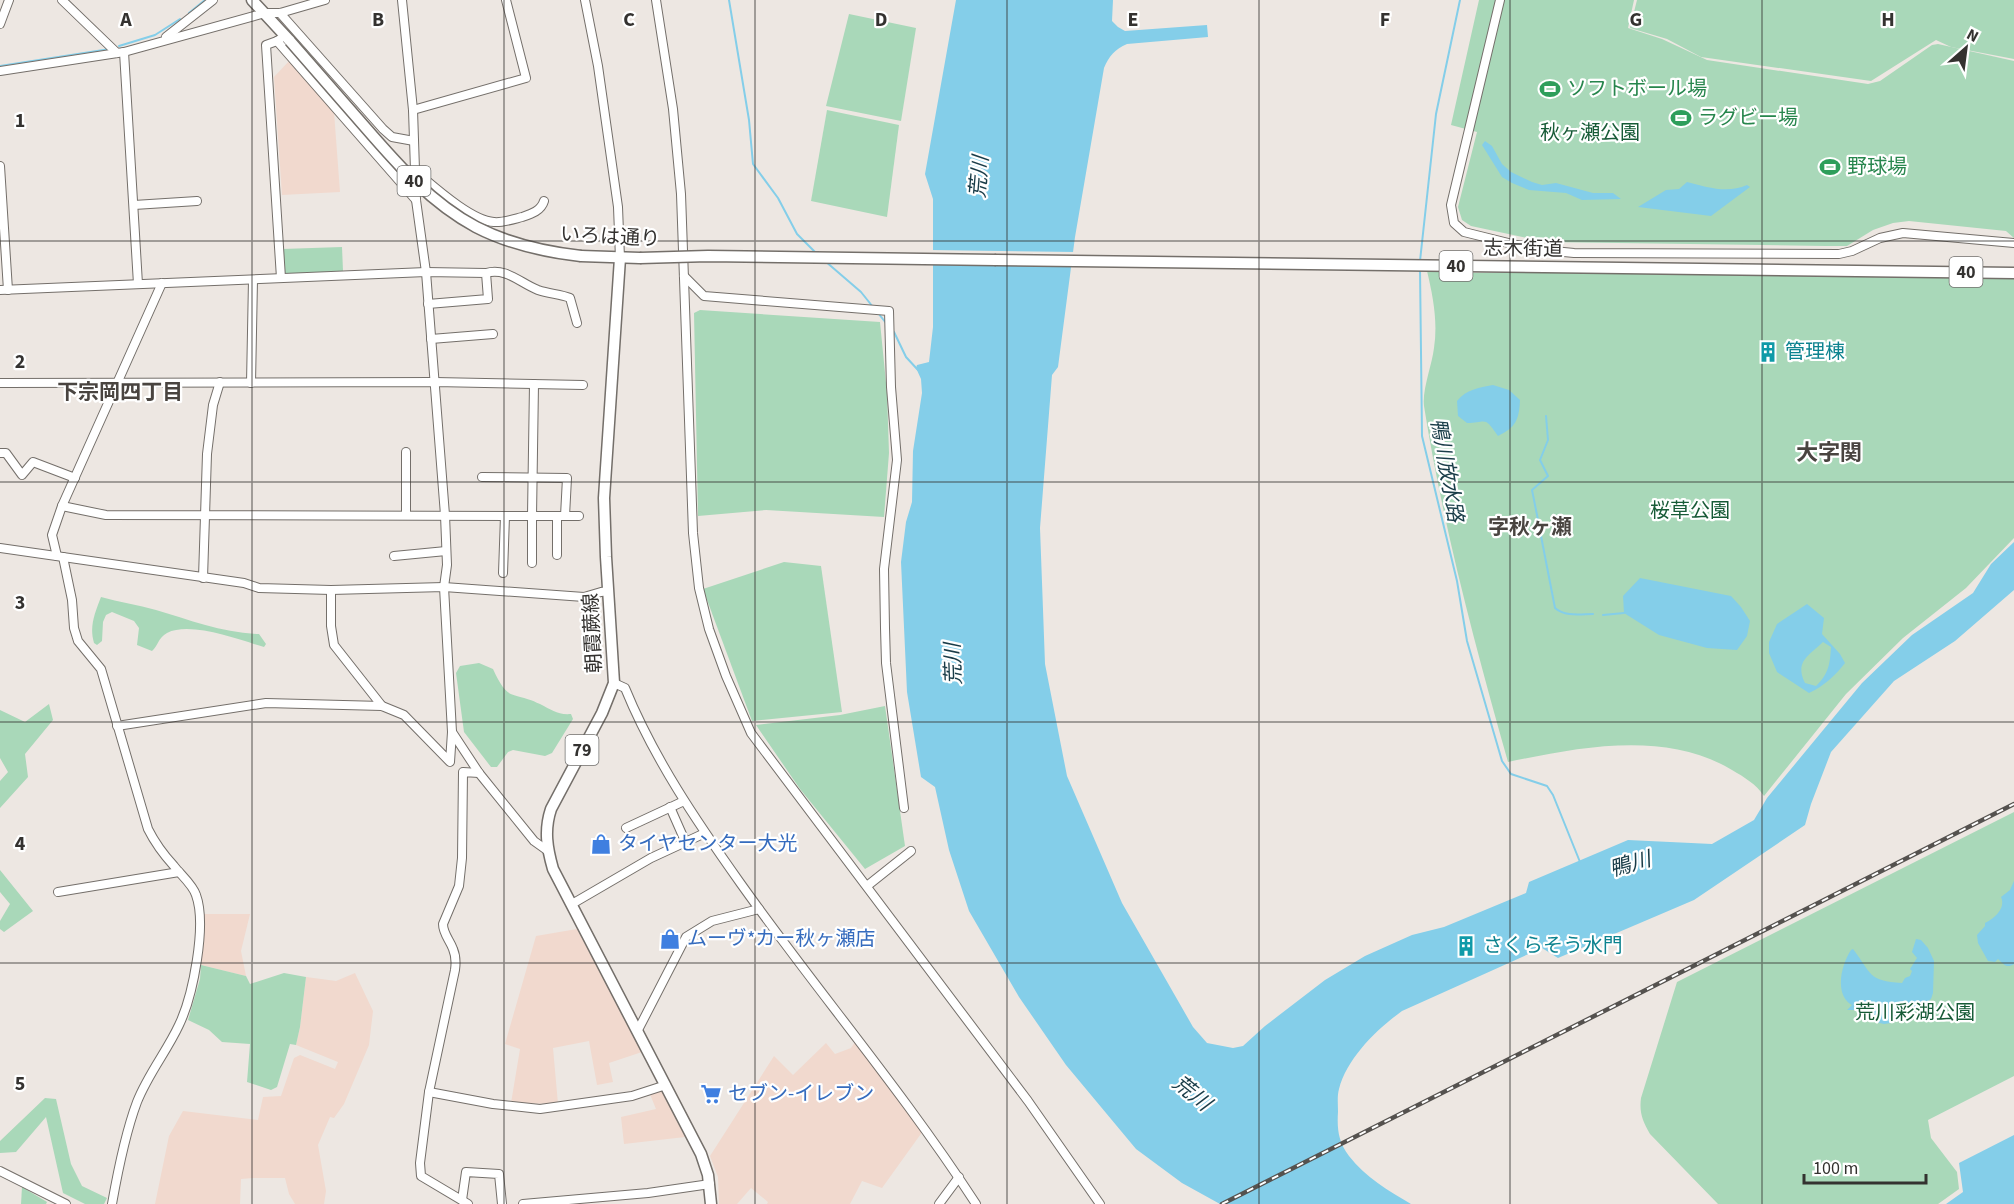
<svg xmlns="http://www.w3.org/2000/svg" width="2014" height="1204" font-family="'Source Sans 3','Noto Sans JP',sans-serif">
<rect width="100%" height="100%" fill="#ede7e2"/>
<g fill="#f1d9ce">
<path d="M291,59L334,112L340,192L282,195L274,77Z"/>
<path d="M204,914H250L241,951L246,976L201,965Z"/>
<path d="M577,929L642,1052L609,1063L613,1082L597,1085L589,1041L553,1048L558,1104L511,1103L520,1049L505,1044L536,936Z"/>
<path d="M355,973L373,1011L369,1045L344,1104L334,1118L330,1117L318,1145L326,1191L324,1204H295L289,1194L285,1178H253L241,1179L240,1204H155L169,1136L183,1111L258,1120L263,1097L281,1096L294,1058L300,1055L335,1069L338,1062L296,1045L300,1027L306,977L336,981Z"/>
<path d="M855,1042L923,1131L882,1188L862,1181L850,1204H767L768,1202L751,1188L737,1204H719L718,1177L710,1156L774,1056L793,1075L826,1043L835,1054L851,1048Z"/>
<path d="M661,1090L685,1137L624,1144L621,1117L656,1109L650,1094Z"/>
</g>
<g fill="#a9d8b9">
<path d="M1479,0H1634L1628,28L1662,39L1707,60L1868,84L1880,81L1932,45L1938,44L2014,61V238L2006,231L1909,221L1893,223L1873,230L1847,246H1826L1546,242L1471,226L1462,220L1458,207L1477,132L1451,125Z"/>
<path d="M1637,0H2014V59L1951,47L1936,40L1871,81L1701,57L1667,39L1630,28Z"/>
<path d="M849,14L916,28L901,121L826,106Z"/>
<path d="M827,110L899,125L887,217L811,201Z"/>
<path d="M342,247L343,271L283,274L282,249Z"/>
<path d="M1427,271L1459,273L1566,272L2014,278V538L1966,588L1903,638L1846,694L1764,796C1756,784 1744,777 1732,770C1666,730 1580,747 1508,762C1475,645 1443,526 1424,406C1422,390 1432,365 1434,348C1438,322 1433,296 1427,271Z"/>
<path d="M700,310L880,322L887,393L889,453L884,517L766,510L698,516L694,313Z"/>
<path d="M784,562L821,566L842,712L752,721L703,589Z"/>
<path d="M101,597C119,602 138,605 156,610C190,620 223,633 259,634L266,644L264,647C239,640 191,621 167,633C158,638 158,646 152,651L137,645L139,628L134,621L112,612L106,615L103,622L102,641L97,645L94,643C89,626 95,613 101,597Z"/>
<path d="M479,663L493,669C509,704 512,690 540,704C552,710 557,715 571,714L573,719L552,753L545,756L513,750L508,752L497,767H491L464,732L456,673L460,666Z"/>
<path d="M49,704L53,720L25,754L28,777L0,808V781L8,772L0,758V710L25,722Z"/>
<path d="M885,706L905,846L865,869L800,789L756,725L840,715Z"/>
<path d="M2014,812V1076L1928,1120L1931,1138L1957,1172L1959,1189L1938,1204H1718L1650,1134C1643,1122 1639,1113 1641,1098L1677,982Z"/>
<path d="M0,870L33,911L4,932L0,929V921L10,904L0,892Z"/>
<path d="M201,965L246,976L250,984L284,973L306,977L300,1027L296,1045L290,1044L277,1087L271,1090L247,1082L250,1044L222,1042L209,1030L188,1020L200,979Z"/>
<path d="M45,1098L56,1099L71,1164L82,1186L107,1198L104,1204H85L63,1193L46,1117L16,1152L0,1153V1141Z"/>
<path d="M22,1187L47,1202L46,1204H21Z"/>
</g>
<g fill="#84cee9" fill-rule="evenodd">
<path d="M956,0H1113L1112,21L1118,27L1125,31L1207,25L1208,37L1127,44C1115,49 1109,56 1104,68L1075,237L1058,367L1052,375L1040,528L1045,664L1067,776L1122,903L1193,1027L1207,1043L1233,1048L1243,1046L1265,1026L1325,980L1365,956L1412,935L1444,927L1526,893L1529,882L1628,840L1712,844L1754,820L1767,798L1862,683L1912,635L1973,593L1991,564L2014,542V590L1955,641L1894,681L1831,752L1811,804L1805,825L1694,900L1558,958L1542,948L1402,1011C1377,1029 1347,1058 1339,1089C1337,1096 1338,1105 1338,1112C1337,1128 1338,1142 1349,1156C1365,1177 1389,1191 1411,1204H1220L1182,1183L1136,1149L1066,1065L1019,997L969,911L949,850L935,787L921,777L907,692L901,562L906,522L912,502L913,451L922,393L921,379L916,368L917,365L929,362L933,327V199L925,174Z"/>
<path d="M1485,141L1492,146L1502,164L1511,172L1532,182L1542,185L1556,183L1593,193H1613L1621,199L1582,200L1566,193L1529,190L1512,183L1502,177L1482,145Z"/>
<path d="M1687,182C1707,187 1727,194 1747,185L1750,187L1711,216L1638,207L1666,190L1679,189Z"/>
<path d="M1493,385L1509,390L1520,400C1519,420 1516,427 1498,436C1484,416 1488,422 1467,423L1458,416L1457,401C1467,389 1478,388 1493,385Z"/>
<path d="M1640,578L1731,596L1741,607L1750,621L1747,636L1737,650L1707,648L1659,635L1624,613L1623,596Z"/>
<path d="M1807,604L1824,618L1822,634L1840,654L1845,663C1835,676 1824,686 1809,693L1777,672L1769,653V642L1777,624ZM1823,642L1831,647C1830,663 1829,674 1816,686L1805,683C1794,661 1810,655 1823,642Z"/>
<path d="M2014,881V964C2007,969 2003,964 1998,959L1995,962L1988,961L1978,943L1977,935L1985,926V923C1995,918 2006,908 2001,897L2010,890Z"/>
<path d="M1916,939L1921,940L1928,948L1934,961L1933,993L1931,999L1925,1003L1930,1010L1929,1012L1923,1007L1918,1008L1911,1016L1902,1015L1891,1023L1884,1024L1871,1021L1858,1010H1847L1852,1005C1834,995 1841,965 1851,950L1853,949C1872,974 1868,981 1902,983L1905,978L1910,976L1912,971L1910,969L1917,958L1912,952Z"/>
<path d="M2014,1135V1204H1946L1963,1192L1959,1163Z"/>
</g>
<path fill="#ede7e2" d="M930,250L1076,252L1074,266L930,265Z"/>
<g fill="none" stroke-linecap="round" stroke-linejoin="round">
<g stroke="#84cee9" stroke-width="2">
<path d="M729,0L749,120L753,164L778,198L797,234L816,253"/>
<path d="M189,13L205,0"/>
<path d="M119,46L155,35L180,19"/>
<path d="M0,66L110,49"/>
<path d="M825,261L861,292L873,307"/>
<path d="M1420,261L1436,114L1460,0"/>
<path d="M1420,269L1422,436L1457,581L1467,641L1502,761L1511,774L1547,786L1553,795L1580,862"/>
<path d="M878,313L886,323"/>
<path d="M894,332L906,357L918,370"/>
<path d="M1538,520L1532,490L1548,476L1540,460L1548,440L1546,416"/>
<path d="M1541,536L1555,608C1565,617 1581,614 1593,614"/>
<path d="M1603,615L1624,613"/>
</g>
<g stroke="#746f6a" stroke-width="10">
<g id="minor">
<path d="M62,0L117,53"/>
<path d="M402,0L413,110L416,200L426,272L445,515L447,565L444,587L452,732L479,773L534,841L548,851"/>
<path d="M585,0L598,66L618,207L620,258"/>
<path d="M656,0L673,109L681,194L693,533L699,588L709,629L726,676L751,733L1028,1101L1100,1204"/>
<path d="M1500,0L1451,205L1454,223L1464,232L1533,249L1574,253L1839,254L1852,251L1880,238L1903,233L2014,243"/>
<path d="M280,13L383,129L392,137L414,141"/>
<path d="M0,24L9,0"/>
<path d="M166,37L213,0"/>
<path d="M280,39L277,41L416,200"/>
<path d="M277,41L266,45L281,278"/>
<path d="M124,52L138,284"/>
<path d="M0,71L124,52L265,13H280L325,0"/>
<path d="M413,110L526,78L506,0"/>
<path d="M0,166L8,290"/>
<path d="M415,171C432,185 471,221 494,222C502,223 514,219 522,217C531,214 541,211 544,201"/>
<path d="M134,205L197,201"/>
<path d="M486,273C506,267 520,283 538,290C549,294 560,294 570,298L577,323"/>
<path d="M684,276L704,296L889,311L891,387L897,460L884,569L885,628L886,663L904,808"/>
<path d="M0,290L426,272L486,273L488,299L428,304"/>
<path d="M431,339L493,334"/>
<path d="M0,383L435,382L583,385"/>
<path d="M251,383L253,280"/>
<path d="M534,384L532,516H579"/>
<path d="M0,453H6L22,475L33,462L75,478"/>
<path d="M482,477L567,478L565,516"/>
<path d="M62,506L106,515L532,516V563"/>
<path d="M406,515V452"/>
<path d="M0,548L244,583L259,588L331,590L444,587L584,597L601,592L609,591"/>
<path d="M557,555V516"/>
<path d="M57,556L52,535L62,506L162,283"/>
<path d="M394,556L446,551"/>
<path d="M63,557L72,600L74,628L78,641L101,669L148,829C155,843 163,854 174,866C181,875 193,885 196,895C207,925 193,996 179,1025C167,1051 148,1074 137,1102C125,1134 118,1170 112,1204"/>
<path d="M503,573L505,516"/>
<path d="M203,578L207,454L213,405L220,382"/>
<path d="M331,590V626L334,645L382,706"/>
<path d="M614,683L625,688C654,759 697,822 741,884C818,992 904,1093 976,1204"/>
<path d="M117,726L266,703L382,706L404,715L450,762L452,732"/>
<path d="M670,807L685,841"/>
<path d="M626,828L684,801"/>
<path d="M867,886L911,851"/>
<path d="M58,892L179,872"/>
<path d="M572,904L651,858L705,833"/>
<path d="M638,1030L686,937L712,921L759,909"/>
<path d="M429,1092L493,1104L540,1109L632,1096L666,1085"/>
<path d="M0,1171L66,1204"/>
<path d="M462,1200L466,1172L499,1174L502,1204"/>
<path d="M468,1204L421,1176L420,1163L429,1092L455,970C456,963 456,956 453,949C450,940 443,934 443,924L459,886L462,858L463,772L479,773"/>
<path d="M523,1204L648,1193L710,1184"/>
<path d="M939,1204L959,1177"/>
</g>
</g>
<g stroke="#746f6a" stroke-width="13">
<g id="major">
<path d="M252,0L290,41"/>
<path d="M581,256L640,258"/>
<path d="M620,258L604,498L606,557L614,683L602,713L551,809C544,830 547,848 553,869L701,1154L708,1175L711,1204"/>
<path d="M996,260L2014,273"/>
</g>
</g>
<use href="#minor" stroke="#fff" stroke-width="8"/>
<use href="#major" stroke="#fff" stroke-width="10"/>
<g stroke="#55524f" stroke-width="4.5">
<path id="rail" d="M1222,1204L2014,804"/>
</g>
<use href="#rail" stroke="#fff" stroke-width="2" stroke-dasharray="7" stroke-linecap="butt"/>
<g stroke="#746f6a" stroke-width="13" stroke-linecap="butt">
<g id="major-bridge">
<path d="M290,41C315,70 340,98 365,127C398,165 431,203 476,227C509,244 545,252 581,256"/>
<path d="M640,258L708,256L996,260"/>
</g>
</g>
<use href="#major-bridge" stroke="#fff" stroke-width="10"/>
</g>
<path fill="none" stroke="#343230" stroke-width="1.5" stroke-opacity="0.55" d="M252,0V1204M504,0V1204M755,0V1204M1007,0V1204M1259,0V1204M1510,0V1204M1762,0V1204M0,241H2014M0,482H2014M0,722H2014M0,963H2014"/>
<defs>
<g id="stadium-bare" transform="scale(1.62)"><path d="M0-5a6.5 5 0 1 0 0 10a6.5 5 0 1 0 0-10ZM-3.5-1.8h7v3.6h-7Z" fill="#2e9e5b" stroke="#fff" stroke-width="2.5" paint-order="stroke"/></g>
<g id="building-bare" transform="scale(1.62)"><path d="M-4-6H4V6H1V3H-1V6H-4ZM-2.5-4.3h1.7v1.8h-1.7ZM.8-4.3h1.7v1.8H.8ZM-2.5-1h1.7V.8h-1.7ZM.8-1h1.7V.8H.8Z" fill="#0f9aa8" stroke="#fff" stroke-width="2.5" paint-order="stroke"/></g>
<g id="shop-bare" transform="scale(1.62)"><path d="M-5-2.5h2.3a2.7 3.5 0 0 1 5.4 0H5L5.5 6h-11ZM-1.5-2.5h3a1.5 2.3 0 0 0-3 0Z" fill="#3f7fe0" stroke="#fff" stroke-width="2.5" paint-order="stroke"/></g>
<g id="supermarket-bare" transform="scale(1.62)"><path d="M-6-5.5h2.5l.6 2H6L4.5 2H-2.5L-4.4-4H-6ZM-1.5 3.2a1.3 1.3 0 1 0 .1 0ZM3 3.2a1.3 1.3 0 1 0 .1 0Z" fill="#3f7fe0" stroke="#fff" stroke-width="2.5" paint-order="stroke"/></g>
</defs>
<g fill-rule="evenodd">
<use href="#stadium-bare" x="1550" y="89"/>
<use href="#stadium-bare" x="1681" y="118"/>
<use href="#stadium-bare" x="1830" y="167"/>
<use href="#building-bare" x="1768" y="352"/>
<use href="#shop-bare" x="601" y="844"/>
<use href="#shop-bare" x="670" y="939"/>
<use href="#building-bare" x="1466" y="946"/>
<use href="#supermarket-bare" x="711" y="1094"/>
</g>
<g text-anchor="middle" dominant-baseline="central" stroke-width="4.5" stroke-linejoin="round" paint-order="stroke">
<g fill="#fff" stroke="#71706e" stroke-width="1.5">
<rect x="397.5" y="166" width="33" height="30" rx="4.5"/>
<rect x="1439.5" y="251" width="33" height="30" rx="4.5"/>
<rect x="1949.5" y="257" width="33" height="30" rx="4.5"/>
<rect x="565.5" y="735" width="33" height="30" rx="4.5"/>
</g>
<g font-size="18" font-weight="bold" fill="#343230">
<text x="414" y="181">40</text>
<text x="1456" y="266">40</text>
<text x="1966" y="272">40</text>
<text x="582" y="750">79</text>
</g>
<g font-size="20" fill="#27864d" stroke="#fff" text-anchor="start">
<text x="1567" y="89">ソフトボール場</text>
<text x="1698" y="118">ラグビー場</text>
<text x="1847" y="167">野球場</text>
</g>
<g font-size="20" fill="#175b37" stroke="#fff">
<text x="1590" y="133">秋ヶ瀬公園</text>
<text x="1690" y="511">桜草公園</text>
<text x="1915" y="1013">荒川彩湖公園</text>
</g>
<g font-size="20" fill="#343230" stroke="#fff">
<text transform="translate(610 237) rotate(3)">いろは通り</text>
<text transform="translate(1523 249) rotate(1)">志木街道</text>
<text transform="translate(593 633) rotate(-93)">朝霞蕨線</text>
</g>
<g font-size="20" fill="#0d838f" stroke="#fff" text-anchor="start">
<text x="1785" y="352">管理棟</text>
<text x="1483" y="946">さくらそう水門</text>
</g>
<g font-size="20" fill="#366cbe" stroke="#fff" text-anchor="start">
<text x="618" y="844">タイヤセンター大光</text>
<text x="687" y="939">ムーヴ*カー秋ヶ瀬店</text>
<text x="728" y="1094">セブン-イレブン</text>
</g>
<g font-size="21" font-style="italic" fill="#193c48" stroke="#fff">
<text transform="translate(979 177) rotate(-85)">荒川</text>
<text transform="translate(1447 470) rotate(80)">鴨川放水路</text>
<text transform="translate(953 664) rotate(-92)">荒川</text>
<text transform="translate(1630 864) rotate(-16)">鴨川</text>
<text transform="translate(1192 1093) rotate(39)">荒川</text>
</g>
<g font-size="21" font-weight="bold" fill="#494440" stroke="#fff">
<text x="120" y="392">下宗岡四丁目</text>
<text x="1530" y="527">字秋ヶ瀬</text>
</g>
<g font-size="22" font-weight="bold" fill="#494440" stroke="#fff">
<text x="1829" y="453">大字関</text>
</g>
</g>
<g font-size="20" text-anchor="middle" font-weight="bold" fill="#343230" stroke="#fff" stroke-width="4.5" stroke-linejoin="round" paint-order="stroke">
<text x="126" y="26">A</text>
<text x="378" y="26">B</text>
<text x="629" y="26">C</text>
<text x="881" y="26">D</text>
<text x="1133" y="26">E</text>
<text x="1385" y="26">F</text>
<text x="1636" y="26">G</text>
<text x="1888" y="26">H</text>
<text x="20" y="127">1</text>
<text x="20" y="368">2</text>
<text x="20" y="609">3</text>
<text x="20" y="850">4</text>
<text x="20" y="1090">5</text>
</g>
<g transform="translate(1966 48) rotate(28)" stroke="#ffffff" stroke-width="4.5" paint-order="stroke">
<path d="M0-4.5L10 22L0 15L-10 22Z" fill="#343230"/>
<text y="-9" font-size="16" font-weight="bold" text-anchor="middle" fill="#343230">N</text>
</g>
<path d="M1804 1174v9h122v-9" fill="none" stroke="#343230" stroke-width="3"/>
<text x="1813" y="1174" font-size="18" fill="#343230" stroke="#ffffff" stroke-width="4.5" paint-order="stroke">100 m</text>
</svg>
